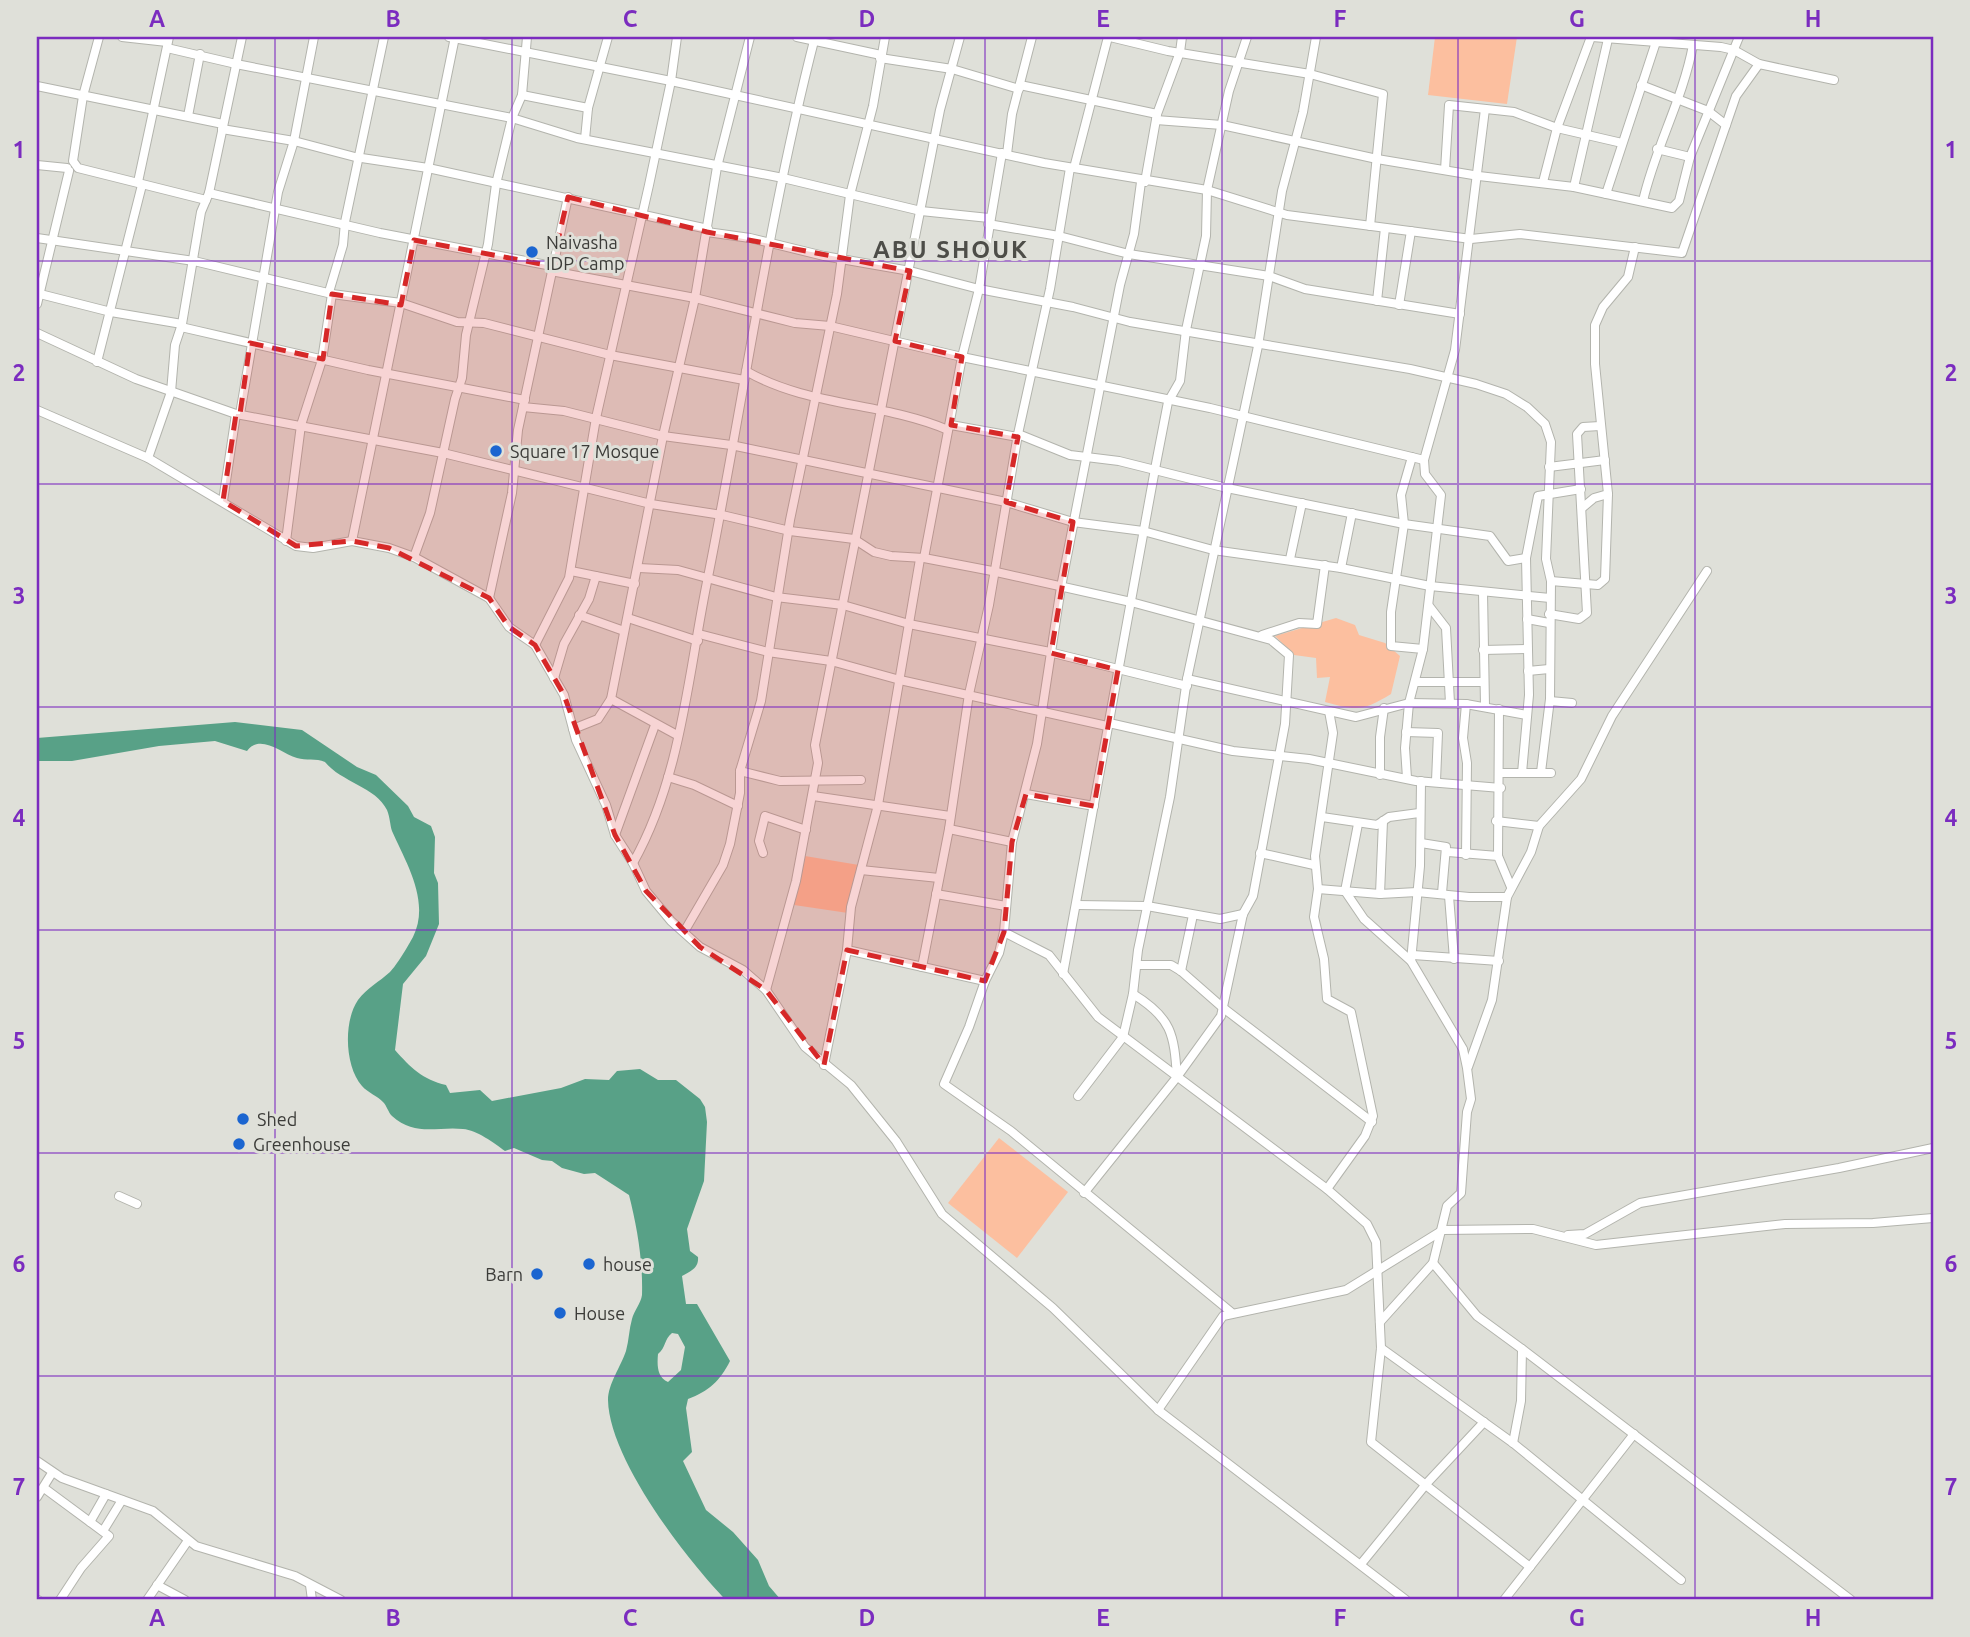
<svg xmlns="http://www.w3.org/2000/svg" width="1970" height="1637" font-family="Ubuntu,sans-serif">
<rect width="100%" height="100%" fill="#dfe0d9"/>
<g fill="#fcbf9f">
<path d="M1435,37H1517L1507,104L1428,95Z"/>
<path d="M1336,618L1355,625L1359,635L1385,643L1400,656L1391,694C1363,711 1357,711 1325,702L1330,677L1317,678L1316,658L1294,655L1275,636Z"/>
<path d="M805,856L859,865L848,913L794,905Z"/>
<path d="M999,1138L1068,1192L1017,1258L948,1203Z"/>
</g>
<path fill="#58a187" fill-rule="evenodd" d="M235,722L302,730L357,767L376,775L408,806L414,817L431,826L435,837L434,873L438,883L439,924L426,956L403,984L395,1050C410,1067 423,1080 446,1085L450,1093L480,1090L492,1101L561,1088L585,1079L609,1080L617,1071L640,1069L658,1080H676L700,1099L705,1107L707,1122L704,1181L687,1229L690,1251L698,1257C699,1268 691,1271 682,1276L686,1304H697L730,1361C720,1381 709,1391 688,1399L686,1408L692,1452L683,1461L706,1510L733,1532L758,1560L769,1586L781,1600H726C686,1559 609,1459 608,1400C608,1384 621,1366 626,1351C629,1340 629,1329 632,1319C634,1311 641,1303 642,1295C643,1260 637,1227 629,1195L595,1173L584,1174L562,1168L552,1161L542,1160L514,1148L505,1151C494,1143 477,1130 463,1129C438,1126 415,1137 392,1116C388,1112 387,1106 383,1102C378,1096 368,1093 362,1086C345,1067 343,1022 358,1000C367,988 379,982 390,972C397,965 408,946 413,937C431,901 405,861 392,831C390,825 390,817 387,810C376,787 341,782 325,762C316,758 306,761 297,758C281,753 260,733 247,751L215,741L159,746L72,761H37V738ZM672,1333L678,1334L685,1347L681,1370L668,1382C657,1377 657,1365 658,1354C666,1348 664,1339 672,1333Z"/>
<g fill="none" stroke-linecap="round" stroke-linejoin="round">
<g stroke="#b3b4ad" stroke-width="10">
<g id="minor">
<path d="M99,37L83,96L73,161L78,168L206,200"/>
<path d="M122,37L167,42"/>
<path d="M449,37L671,81L1044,163L1207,190L1287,215L1471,239L1520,234L1682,253L1736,96L1759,64"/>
<path d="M797,37L881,55"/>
<path d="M1110,37L1168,51L1310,74L1383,94L1370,226"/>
<path d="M1592,37L1721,47L1734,50L1759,64L1834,80"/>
<path d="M167,48L236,64L512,118L577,138L783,178L921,211L989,218"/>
<path d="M880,58L952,69L1019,89"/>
<path d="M1020,85L1157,114"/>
<path d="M1641,85L1708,111L1726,125"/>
<path d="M37,86L223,124"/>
<path d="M522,95L588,108"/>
<path d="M188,116L200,54"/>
<path d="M1156,120L1222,125L1377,159L1479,176L1574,187L1672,208L1679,201L1690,157L1739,37"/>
<path d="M222,129L294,141L355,157L428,168L708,229"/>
<path d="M585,139L588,108L608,37"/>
<path d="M1657,149L1690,157"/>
<path d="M1007,154L1012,114L1032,37"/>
<path d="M37,165L67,168"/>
<path d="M1074,168L1108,37"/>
<path d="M1445,170L1449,105L1514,112L1557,128L1622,143"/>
<path d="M138,182L169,37"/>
<path d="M1141,182L1134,234L1120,285L1061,587L1037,744L1012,842L1004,932L999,953L985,981L969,1027L944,1084L1011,1131L1231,1312"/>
<path d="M1145,182L1157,114L1180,52L1182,37"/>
<path d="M1543,182L1557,128L1591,37"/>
<path d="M1574,187L1608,39"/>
<path d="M209,193L380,233L552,266"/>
<path d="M1606,194L1656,42"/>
<path d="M1643,201C1655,148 1683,99 1693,45"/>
<path d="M988,224L1059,236L1129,254L1269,276L1305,289L1460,314"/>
<path d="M707,232L750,238L824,256L910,271L979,289L1073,307L1130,322L1410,369L1476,384L1506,394L1527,407L1545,424L1551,442L1546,559L1551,581L1550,699L1541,772"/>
<path d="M37,238L194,261L332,294L401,303L457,322L484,323L610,355L744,380"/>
<path d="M551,271L695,298L795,323L830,326L962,357L1210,408L1424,460"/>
<path d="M329,292L343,245L345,222L384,37"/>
<path d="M40,294L111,312L182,324"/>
<path d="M1377,301L1385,228"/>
<path d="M37,304L69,171"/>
<path d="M1399,305L1411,231"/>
<path d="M181,327L368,370L525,400"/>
<path d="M37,333L136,379L236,414L443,453L651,504L722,515L790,531L854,539L874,552L891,556L924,558L992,571L1131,602L1271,640L1289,655L1285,724L1253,896L1243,914L1221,1016L1177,1077L1084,1193"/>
<path d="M97,362L142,185"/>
<path d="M746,371C808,407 883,402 948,430"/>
<path d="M523,407L564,411L663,436L731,445L1006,502L1073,522L1143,531L1213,550L1341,568L1430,586L1550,598"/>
<path d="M37,410L148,458L296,546L313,548L352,541L389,548L414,557L489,598L509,627L535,645L564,695L576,740L606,805L615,835L633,863L646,891L671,921L700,947L743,970L766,990L805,1047L851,1085L896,1141L942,1214L1053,1308L1158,1410L1406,1600"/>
<path d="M240,414L278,192L294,141L314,37"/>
<path d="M951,425L1018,437"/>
<path d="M1018,434L1070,455L1119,461L1227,488L1404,524L1490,536L1508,561L1526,558"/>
<path d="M1412,457L1401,495L1404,524L1391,612V646L1423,649"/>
<path d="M148,458L171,392L175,345L182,324L201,212L209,193L242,37"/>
<path d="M1549,467L1605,460"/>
<path d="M223,501L236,414"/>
<path d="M1582,508L1594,498L1608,494"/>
<path d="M286,541L301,425L322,360L332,294"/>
<path d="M352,541L455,37"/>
<path d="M414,557L430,513L455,399L462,378L466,335L488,244L496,184L512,118L522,95L527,37"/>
<path d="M924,558L962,357L979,289L1002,153"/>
<path d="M1290,559L1302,503"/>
<path d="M639,568L678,570L776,597L843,605L909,624L1045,651L1187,686"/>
<path d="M1341,568L1352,513"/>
<path d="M571,571L635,584"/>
<path d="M1551,581L1598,585L1605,579L1608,494L1595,364V325L1603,307L1628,277L1635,247"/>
<path d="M1483,592L1485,706"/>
<path d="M489,598L512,493L518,430L568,197"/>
<path d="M1429,606L1446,628L1450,703"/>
<path d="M1549,614L1579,619L1587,613L1577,434L1583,427L1600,426"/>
<path d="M579,615L624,631"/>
<path d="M628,618L698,641"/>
<path d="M1527,619L1549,623"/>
<path d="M699,634L768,652L831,661L900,680L1107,726"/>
<path d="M1262,635L1299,623L1317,624L1325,565"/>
<path d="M535,645L569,578L596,418L649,185L671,81L677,37"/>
<path d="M1483,650L1527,649"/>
<path d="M1528,671L1549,669"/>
<path d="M554,678L564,644L589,599L596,576"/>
<path d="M1187,679L1356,717L1409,703L1466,704L1527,715"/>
<path d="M1416,682H1483"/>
<path d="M611,699L677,735"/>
<path d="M1550,701L1572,703"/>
<path d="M1499,709L1498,856L1511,887"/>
<path d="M1109,723L1233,751L1309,759L1416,781L1501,788"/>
<path d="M573,729L598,719L611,699L663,436L695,298L717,167L750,37"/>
<path d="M1406,732L1438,733L1436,781"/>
<path d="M740,771L780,781L861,780"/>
<path d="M1500,773H1551"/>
<path d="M1522,773L1529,695L1526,558L1538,496L1581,489"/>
<path d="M1380,775V737L1384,708"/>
<path d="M668,777L694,785L738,806"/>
<path d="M1407,778L1405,748L1409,703L1423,649L1441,495L1425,474L1424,460L1455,350L1485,109"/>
<path d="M1026,794L1094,806"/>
<path d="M813,796L950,816"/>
<path d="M1322,817L1377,825L1389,817L1419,813"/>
<path d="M1496,821L1539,826"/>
<path d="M1358,824L1345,891L1364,919L1411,961"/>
<path d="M949,829L1012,842"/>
<path d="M615,835L655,725"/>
<path d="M1421,843L1446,847L1442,893"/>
<path d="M1448,852L1498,856"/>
<path d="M763,853L759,841L765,816L806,830"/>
<path d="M1260,853L1314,865"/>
<path d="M1466,855L1467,763L1463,738L1466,704"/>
<path d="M633,863C682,776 688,673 708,577C744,397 769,215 815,37"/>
<path d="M861,870L939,878"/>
<path d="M1318,889L1380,894L1417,892L1469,897H1507"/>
<path d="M936,894L1006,906"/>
<path d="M1380,894L1383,821"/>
<path d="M1449,896L1454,959"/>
<path d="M1077,905L1147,906L1220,919L1243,914"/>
<path d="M684,932L723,865L730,844L740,793V771L761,701L790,520L837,294L850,195L873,106L885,37"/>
<path d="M1004,932L1049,955L1098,1017L1327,1189L1367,1224L1376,1242L1381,1348L1371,1442L1530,1567"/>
<path d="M847,950L985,981"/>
<path d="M1413,955L1499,961"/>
<path d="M1139,965H1171L1181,971L1222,1007L1372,1122"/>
<path d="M922,967L949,829L969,694L989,605L1018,434L1050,289L1070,168"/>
<path d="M1181,971L1193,915"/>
<path d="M1063,974L1155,469L1168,402L1180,381L1186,330L1206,236L1207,190L1229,91L1247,37"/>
<path d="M766,990L796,881L818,763L815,745L940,110L960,37"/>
<path d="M1133,994C1172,1018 1174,1034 1177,1077"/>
<path d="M824,1065L847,950L851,907L878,805L920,559"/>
<path d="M1468,1067L1492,1000L1507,897L1531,852L1539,826L1581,779L1612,716L1707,571"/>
<path d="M1078,1096L1123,1037L1133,994L1138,950L1170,797L1187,679L1258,346L1282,191L1303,112L1316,37"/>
<path d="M1327,1189L1365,1136L1373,1116L1351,1012L1327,999L1324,959L1314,917L1318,889L1315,856L1333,733L1329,711"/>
<path d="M119,1196L137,1204"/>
<path d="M1568,1235L1585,1234L1640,1203L1839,1168L1933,1148"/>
<path d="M1433,1263L1477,1316L1522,1349L1521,1401L1513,1443"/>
<path d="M1380,1322L1433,1263L1447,1206L1461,1193L1467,1112L1471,1099L1467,1068L1463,1049L1411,961L1420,866L1421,781"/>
<path d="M1381,1348L1513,1443L1681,1580"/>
<path d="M1522,1349L1851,1600"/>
<path d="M1158,1410L1223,1316L1346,1290L1443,1230L1533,1229L1596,1245L1785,1224L1873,1223L1933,1218"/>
<path d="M37,1461L62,1478L153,1511L196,1546L295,1576L341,1600"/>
<path d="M44,1488L109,1536L81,1568L60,1600"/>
<path d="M37,1497L52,1473"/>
<path d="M90,1522L106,1494"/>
<path d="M103,1531L122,1500"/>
<path d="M1361,1564L1427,1483L1484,1422"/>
<path d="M157,1585L185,1600"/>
<path d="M310,1585L312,1600"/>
<path d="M37,1600H38"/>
<path d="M147,1600L187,1542"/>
<path d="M1504,1600L1634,1434"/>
</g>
</g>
<use href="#minor" stroke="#fff" stroke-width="8"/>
</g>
<path fill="#d62828" fill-opacity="0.2" stroke="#d62828" stroke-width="5" stroke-dasharray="14 9" stroke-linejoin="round" d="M568,197L707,232L910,271L895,341L962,357L951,425L1018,437L1006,502L1073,522L1051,653L1118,670L1094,806L1026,794L1012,842L1004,932L985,981L847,950L824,1065L766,990L700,947L646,891L615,835L564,695L535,645L509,627L489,598L389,548L352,541L296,546L223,501L236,414H240L250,343L323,359L332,294L401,305L414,240L552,266Z"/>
<path fill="none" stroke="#7b2cbf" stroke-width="2" stroke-opacity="0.55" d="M275,37V1600M512,37V1600M748,37V1600M985,37V1600M1222,37V1600M1458,37V1600M1695,37V1600M37,261H1933M37,484H1933M37,707H1933M37,930H1933M37,1153H1933M37,1376H1933"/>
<g fill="#1b65d0" stroke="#dfe0d9" stroke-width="2.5">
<circle cx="532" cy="252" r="7"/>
<circle cx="496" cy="451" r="7"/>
<circle cx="243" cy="1119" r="7"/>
<circle cx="239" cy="1144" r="7"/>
<circle cx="589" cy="1264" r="7"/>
<circle cx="537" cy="1274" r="7"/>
<circle cx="560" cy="1313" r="7"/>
</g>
<g text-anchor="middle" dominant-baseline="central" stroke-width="6" stroke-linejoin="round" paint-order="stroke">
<g font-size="18" fill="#3c3c39" stroke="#dfe0d9" text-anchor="start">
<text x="546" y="242">Naivasha<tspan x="546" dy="21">IDP Camp</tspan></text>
<text x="510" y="451">Square 17 Mosque</text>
<text x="257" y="1119">Shed</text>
<text x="253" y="1144">Greenhouse</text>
<text x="603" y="1264">house</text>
<text x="523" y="1274" text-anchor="end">Barn</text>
<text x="574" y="1313">House</text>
</g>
<g font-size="24" font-weight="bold" letter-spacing="2" fill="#4d4d48" stroke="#dfe0d9">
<text x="951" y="249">ABU SHOUK</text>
</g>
</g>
<rect width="1970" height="1637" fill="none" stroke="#dfe0d9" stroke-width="77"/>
<rect x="38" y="38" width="1894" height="1560" fill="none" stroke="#7b2cbf" stroke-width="2.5"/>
<g font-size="23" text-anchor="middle" font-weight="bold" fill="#7b2cbf">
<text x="157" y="27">A</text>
<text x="393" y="27">B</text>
<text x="630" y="27">C</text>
<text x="867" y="27">D</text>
<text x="1103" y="27">E</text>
<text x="1340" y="27">F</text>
<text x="1577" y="27">G</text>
<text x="1813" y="27">H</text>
<text x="19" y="158">1</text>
<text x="1951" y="158">1</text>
<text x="19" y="381">2</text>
<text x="1951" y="381">2</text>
<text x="19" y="604">3</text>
<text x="1951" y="604">3</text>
<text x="19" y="826">4</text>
<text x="1951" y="826">4</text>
<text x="19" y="1049">5</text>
<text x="1951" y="1049">5</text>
<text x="19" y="1272">6</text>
<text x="1951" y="1272">6</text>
<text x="19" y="1495">7</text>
<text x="1951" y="1495">7</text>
<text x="157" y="1626">A</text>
<text x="393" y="1626">B</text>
<text x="630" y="1626">C</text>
<text x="867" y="1626">D</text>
<text x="1103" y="1626">E</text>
<text x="1340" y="1626">F</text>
<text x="1577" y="1626">G</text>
<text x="1813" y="1626">H</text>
</g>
</svg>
